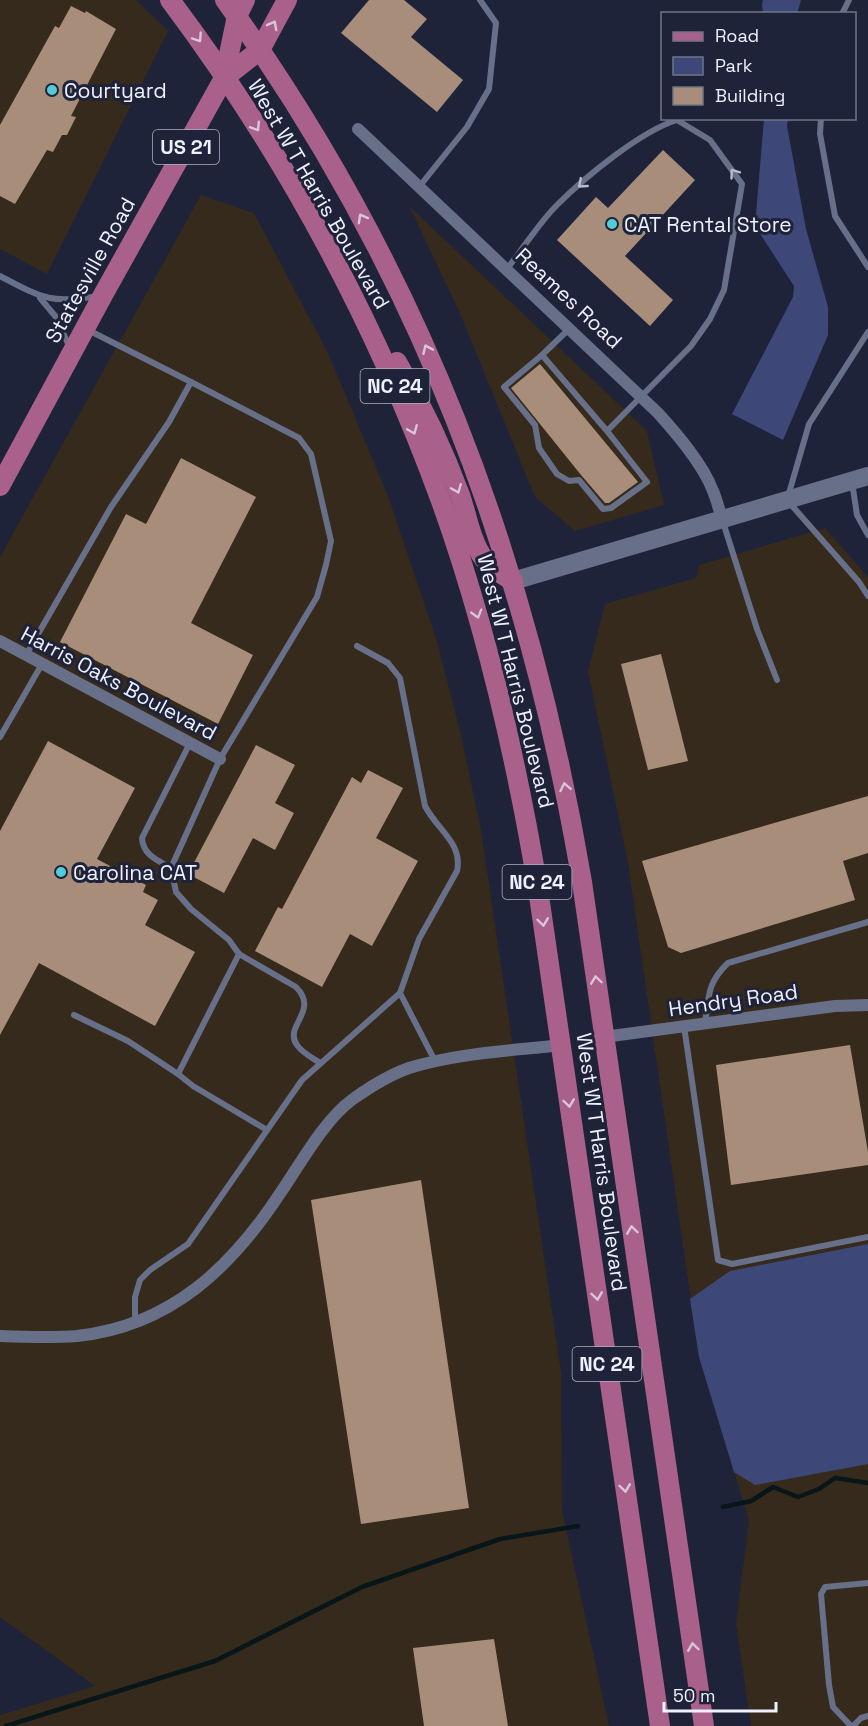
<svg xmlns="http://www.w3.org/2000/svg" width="868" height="1726" font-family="'Space Grotesk',sans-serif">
<rect width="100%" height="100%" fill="#1e2339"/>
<g fill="#352a1b">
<path d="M0,0H136L168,31L47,274L0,249Z"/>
<path d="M201,195L254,213L328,353L388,496L437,641L461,735L481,830L561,1372L562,1510L609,1726H0V1715L95,1686L0,1617V557Z"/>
<path d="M409,206L647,431L664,505L575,531L535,497L459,311Z"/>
<path d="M825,528L868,577V1726H751L736,1624L749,1520L699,1357L628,863L588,671L605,604L696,578L699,565Z"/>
</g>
<g fill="#3d4879">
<path d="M763,0H801L797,14L763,13L762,5Z"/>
<path d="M764,119H788L787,126L806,229L828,307V335L783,440L732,414L793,297L794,286L755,226Z"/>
<path d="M868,1244V1464L755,1485L734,1472L699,1357L690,1299L730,1271Z"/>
</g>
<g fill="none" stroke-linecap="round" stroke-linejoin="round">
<g stroke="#08161a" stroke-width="4.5">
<path d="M723,1507L751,1501L773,1487L798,1497L819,1489L835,1478L868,1483"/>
<path d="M6,1726L215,1661L362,1587L500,1539L578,1526"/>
</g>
</g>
<g fill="#a78d7a">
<path d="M369,0H404L427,19L411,37L463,80L437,112L341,33Z"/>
<path d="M71,6L85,13L86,11L116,29L71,116L76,117L67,135H62L53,152L47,150L15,204L0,196V125L55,26L59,28Z"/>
<path d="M663,150L695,180L625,256L673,300L650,326L557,240L596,197L608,208Z"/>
<path d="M540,364L638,482L609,503H605L581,475L511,388Z"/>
<path d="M181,458L256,497L191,623L253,655L218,724L60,642L126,514L146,524Z"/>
<path d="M661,654L688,761L648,770L621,664Z"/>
<path d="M48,741L135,788L97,859L146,885L143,892L158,900L145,925L195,952L155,1026L39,963L0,1035V831Z"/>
<path d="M256,745L295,765L275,803L294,813L275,850L253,838L224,893L188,874Z"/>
<path d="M368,770L403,788L376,838L418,861L372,946L350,934L322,987L255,951L278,907L282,909L352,777L361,783Z"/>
<path d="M868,796V853L843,861L855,900L681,953L668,947L642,861Z"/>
<path d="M850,1045L868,1152V1165L731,1185L716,1065Z"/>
<path d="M421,1180L469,1508L361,1524L311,1200Z"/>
<path d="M494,1639L508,1726H424L413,1648Z"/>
</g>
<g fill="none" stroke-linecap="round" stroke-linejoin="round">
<g stroke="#676f89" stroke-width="6">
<path d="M842,14L849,0"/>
<path d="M821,118L820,134L835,216L868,267"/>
<path d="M419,187L467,127L489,89L496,23L480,0"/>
<path d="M506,270C523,249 538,224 557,205C585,177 641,131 677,120L710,140L742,184L724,290L710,319L691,346L607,431L647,482L611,508L603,509L579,480L569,481L557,474L539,448L535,425L504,387L542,355L607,431"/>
<path d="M0,276C42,298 50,304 98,296"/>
<path d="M40,298L56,317L70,348"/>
<path d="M868,332L809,424L787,500L859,582L868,596"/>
<path d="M542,355L569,329"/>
<path d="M852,482L857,515L868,535"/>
<path d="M723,522L757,629L777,680"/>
<path d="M357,646L388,663L400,678L425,806C438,831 463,843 457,871L419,939L400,993"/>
<path d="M26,655L111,507L169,422L191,382L88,330"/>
<path d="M0,737L42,664"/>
<path d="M171,868C157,860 143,855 142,838L190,743"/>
<path d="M239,954L296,987C320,1011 283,1026 297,1045C302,1053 313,1058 320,1063"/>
<path d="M74,1015L128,1041L178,1074L239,954L229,940L191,909L176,892L171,868L220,759L317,597L326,565L331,541L311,454L299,438L191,382"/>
<path d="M705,1023C709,996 707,983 728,963L868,922"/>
<path d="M684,1026L718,1260L732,1264L868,1237"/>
<path d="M178,1074L193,1086L267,1130"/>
<path d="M135,1322V1297L140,1280L150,1270L188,1244L302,1080L400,993L435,1061"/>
<path d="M851,1726L833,1707L829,1685L821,1594L825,1587L868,1583"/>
<path d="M853,1726L861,1718L868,1716"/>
</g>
<g stroke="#676f89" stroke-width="12">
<path d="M358,129L658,413C677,434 703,464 713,491C717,500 719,510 722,519"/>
<path d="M0,641L220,759"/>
<path d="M604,1037L835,1006L868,1005"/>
<path d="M0,1336C25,1337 52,1338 77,1336C171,1326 232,1267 281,1192C301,1163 324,1120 353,1099C370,1087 389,1075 409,1068C457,1053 510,1051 561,1045"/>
</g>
<path stroke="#676f89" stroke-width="18" d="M513,581L868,476"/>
<g stroke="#a9608a" stroke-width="20">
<path d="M170,0C284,152 376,323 441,501C486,626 516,757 538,889L660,1726"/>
<path d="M225,0C419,268 527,558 582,882L704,1726"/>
<path d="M224,78L260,50L287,0"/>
<path d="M397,362C422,405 443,449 460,495C467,515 471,542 484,559C492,569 503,575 513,581"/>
<path d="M0,486L103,295L224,78L237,16L245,0"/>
</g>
</g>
<defs><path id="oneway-chevron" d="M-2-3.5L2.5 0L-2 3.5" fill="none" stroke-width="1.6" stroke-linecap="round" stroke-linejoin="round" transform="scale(1.5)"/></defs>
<g stroke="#d9c6da">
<use href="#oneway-chevron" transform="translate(273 25) rotate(-62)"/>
<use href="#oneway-chevron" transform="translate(198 38) rotate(56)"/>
<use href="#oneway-chevron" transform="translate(256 127) rotate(58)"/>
<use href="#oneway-chevron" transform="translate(362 218) rotate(-119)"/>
<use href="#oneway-chevron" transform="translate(427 349) rotate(-114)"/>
<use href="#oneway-chevron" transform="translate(413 430) rotate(68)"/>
<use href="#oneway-chevron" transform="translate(457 489) rotate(68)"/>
<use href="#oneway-chevron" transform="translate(477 614) rotate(74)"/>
<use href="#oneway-chevron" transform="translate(565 787) rotate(-101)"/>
<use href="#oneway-chevron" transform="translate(543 922) rotate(82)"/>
<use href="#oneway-chevron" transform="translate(596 980) rotate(-98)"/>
<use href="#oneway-chevron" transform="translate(569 1103) rotate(82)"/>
<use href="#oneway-chevron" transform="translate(632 1230) rotate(-98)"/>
<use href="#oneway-chevron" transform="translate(597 1296) rotate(82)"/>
<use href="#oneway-chevron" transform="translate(625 1488) rotate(82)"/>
<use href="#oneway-chevron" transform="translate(693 1647) rotate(-98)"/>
</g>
<g stroke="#b7bdcf">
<use href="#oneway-chevron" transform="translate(734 173) rotate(-126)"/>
<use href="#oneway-chevron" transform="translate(582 184) rotate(139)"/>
</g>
<g fill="#52ccd6" stroke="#1e2339" stroke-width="2">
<circle cx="52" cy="90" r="6"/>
<circle cx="612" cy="224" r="6"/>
<circle cx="61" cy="872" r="6"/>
</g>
<g text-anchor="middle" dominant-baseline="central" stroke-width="6" stroke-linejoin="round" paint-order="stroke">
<g fill="#1e2339" stroke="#afb3c2" stroke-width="1.5">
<rect x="153" y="130" width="66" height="34" rx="4.5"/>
<rect x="360.5" y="369" width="69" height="34" rx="4.5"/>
<rect x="502.5" y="865" width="69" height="34" rx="4.5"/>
<rect x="572.5" y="1347" width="69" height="34" rx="4.5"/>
</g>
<g font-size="20" font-weight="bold" fill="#edf1fd">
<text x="186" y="147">US 21</text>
<text x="395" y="386">NC 24</text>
<text x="537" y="882">NC 24</text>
<text x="607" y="1364">NC 24</text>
</g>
<g font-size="21" fill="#edf1fd" stroke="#1e2339" text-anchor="start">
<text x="64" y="90">Courtyard</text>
<text x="624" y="224">CAT Rental Store</text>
<text x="73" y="872">Carolina CAT</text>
</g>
<g font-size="21" fill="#edf1fd" stroke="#1e2339">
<text transform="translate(319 194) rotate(60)">West W T Harris Boulevard</text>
<text transform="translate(90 270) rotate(-61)">Statesville Road</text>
<text transform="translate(569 298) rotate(43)">Reames Road</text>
<text transform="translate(516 681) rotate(76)">West W T Harris Boulevard</text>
<text transform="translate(119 683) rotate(28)">Harris Oaks Boulevard</text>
<text transform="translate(733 1000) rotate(-8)">Hendry Road</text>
<text transform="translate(602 1162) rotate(82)">West W T Harris Boulevard</text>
</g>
</g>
<rect x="661" y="12" width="195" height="108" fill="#1e2339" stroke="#717587" stroke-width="1.5"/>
<rect x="673" y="32" width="30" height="9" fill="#a9608a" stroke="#717587" stroke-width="1.5"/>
<text x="715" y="42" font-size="18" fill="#edf1fd">Road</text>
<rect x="673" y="57" width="30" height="18" fill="#3d4879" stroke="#717587" stroke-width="1.5"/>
<text x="715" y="72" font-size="18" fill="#edf1fd">Park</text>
<rect x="673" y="87" width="30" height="18" fill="#a78d7a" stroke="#717587" stroke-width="1.5"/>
<text x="715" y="102" font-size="18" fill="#edf1fd">Building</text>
<path d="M664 1702v9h112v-9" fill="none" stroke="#edf1fd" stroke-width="3"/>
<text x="673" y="1702" font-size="18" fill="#edf1fd" stroke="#1e2339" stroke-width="4.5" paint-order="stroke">50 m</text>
</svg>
